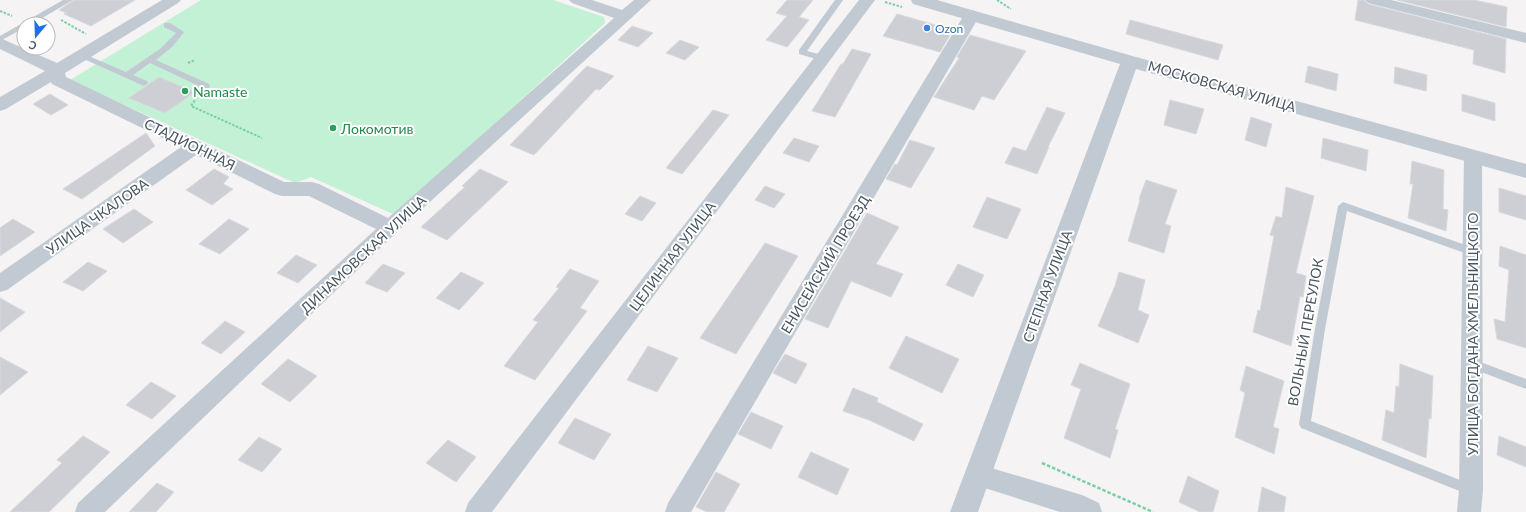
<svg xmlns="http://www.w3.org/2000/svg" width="1526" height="512" font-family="Lato,sans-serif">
<rect width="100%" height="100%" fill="#f5f3f3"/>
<path fill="#c3f1d5" d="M201,0H553L604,17L605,23L395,215L311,177L295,183L70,80Z"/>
<g fill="#cdcfd5" stroke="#d7d9de">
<path d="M74,0H135L91,26L64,14L67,13L59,10Z"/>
<path d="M787,0H813L799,17L809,20L787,47L766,40L787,16L776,13Z"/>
<path d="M1358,0H1364L1368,4L1506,39L1505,73L1473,64L1474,50L1355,20Z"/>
<path d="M1397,0H1474L1507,7L1506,27Z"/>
<path d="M897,14L953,30L940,52L883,36Z"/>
<path d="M1130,20L1223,45L1218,60L1126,34Z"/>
<path d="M632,26L653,33L638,47L618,40Z"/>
<path d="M970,35L1026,51L994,100L982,96L974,110L934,97L959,58L957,57Z"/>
<path d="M680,40L699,47L685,60L666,53Z"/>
<path d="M852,49L871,54L835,117L812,111L841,64H843Z"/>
<path d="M587,66L614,76L600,90L596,89L534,155L510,145Z"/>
<path d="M1308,66L1338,74L1336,91L1305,82Z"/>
<path d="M1395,67L1427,75L1426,91L1394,83Z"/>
<path d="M159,77L195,92L165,113L129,98Z"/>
<path d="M50,94L68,105L51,115L33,104Z"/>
<path d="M1462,94L1495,103V121L1462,111Z"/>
<path d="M1170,100L1204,109L1196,134L1164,125Z"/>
<path d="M1047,107L1065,113L1048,147H1049L1037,174L1005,163L1013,147L1026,151Z"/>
<path d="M713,110L729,115L682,174L666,168Z"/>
<path d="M1251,117L1272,124L1266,147L1245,140Z"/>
<path d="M146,133L155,146L82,199L63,189Z"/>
<path d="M794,138L819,146L809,162L783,153Z"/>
<path d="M1323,138L1368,150L1366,171L1321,158Z"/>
<path d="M910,140L935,148L911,188L886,179L895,164L897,165Z"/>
<path d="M1412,161L1444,170L1443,209L1448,210L1446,231L1408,218L1413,184H1410Z"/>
<path d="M214,169L229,177L223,184L233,189L212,205L186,190Z"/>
<path d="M480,169L508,182L447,240L421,227L465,187L462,186Z"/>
<path d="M1146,180L1177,190L1165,224L1171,226L1164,253L1128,241L1140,200L1139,199Z"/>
<path d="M765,186L785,194L774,208L755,200Z"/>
<path d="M1286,187L1314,196L1296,273L1306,276L1303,297L1300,296L1291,346L1253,332L1258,310L1260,311L1274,236L1270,235L1276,216L1282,218Z"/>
<path d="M1499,188L1526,196V220L1499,212Z"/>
<path d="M640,196L656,203L642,221L625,214Z"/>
<path d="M987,197L1021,209L1007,239L973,227Z"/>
<path d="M134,209L153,222L123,243L103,229Z"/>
<path d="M867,213L899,227L876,264L903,274L891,297L851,281L828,328L805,319Z"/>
<path d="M13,219L35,232L0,256V228Z"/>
<path d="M229,219L249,229L220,254L199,244Z"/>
<path d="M765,243L798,256L736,354L700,338Z"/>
<path d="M1500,246L1526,255V348L1497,339L1494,319L1505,322L1509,270L1499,266Z"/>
<path d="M296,255L317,265L298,283L277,273Z"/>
<path d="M88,262L107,271L83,291L63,282Z"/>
<path d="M383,264L405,273L387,292L365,283Z"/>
<path d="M958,264L984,275L973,297L946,285Z"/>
<path d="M570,269L599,281L580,308L587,311L535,380L504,366L538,322L533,320L559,288L556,287Z"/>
<path d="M461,272L484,283L459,310L436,298Z"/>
<path d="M1119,272L1145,280L1138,310L1149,315L1138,343L1098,326L1115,286Z"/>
<path d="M0,298L25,312L0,332Z"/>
<path d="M225,321L245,332L221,354L201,343Z"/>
<path d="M906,336L959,359L942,393L889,368Z"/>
<path d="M648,346L678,358L657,392L627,380Z"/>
<path d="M785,354L807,364L796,384L773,373Z"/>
<path d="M0,357L28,372L0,395Z"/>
<path d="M288,359L317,376L290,402L261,384Z"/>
<path d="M1080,363L1130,384L1115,429L1118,430L1110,458L1064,438L1081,389L1071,385Z"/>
<path d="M1400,364L1433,376L1431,419L1429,418L1426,458L1382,440L1386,410L1394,413L1396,386L1399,387Z"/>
<path d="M1246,366L1284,381L1273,427L1279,429L1274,454L1235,437L1245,393L1240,390Z"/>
<path d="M151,382L176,396L152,419L126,405Z"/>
<path d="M853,388L878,398L877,402L923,424L914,441L869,420L843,411Z"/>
<path d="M751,412L783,426L771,449L738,434Z"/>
<path d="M575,418L611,434L594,460L558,443Z"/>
<path d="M83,436L110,452L49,512H10L62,463L57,460Z"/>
<path d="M1499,436L1526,447V467L1497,455Z"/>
<path d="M259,437L282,449L262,472L238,460Z"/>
<path d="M448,440L476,457L456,482L426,463Z"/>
<path d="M811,452L849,469L837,495L798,477Z"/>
<path d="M716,472L740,484L724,512H707L696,507Z"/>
<path d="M1188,476L1219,491L1213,512H1200L1179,502Z"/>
<path d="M157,483L174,492L156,512H129Z"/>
<path d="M1262,487L1286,497L1284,512H1258Z"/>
</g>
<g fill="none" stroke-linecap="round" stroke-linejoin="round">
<g stroke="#7ad0a6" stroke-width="2" stroke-dasharray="2.5 1.5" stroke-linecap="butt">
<path d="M997,0L1011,9"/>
<path d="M885,2L902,7"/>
<path d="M0,11L12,16"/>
<path d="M61,20L86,34"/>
<path d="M188,63L195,60"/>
<path d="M197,97L191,106L262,138"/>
</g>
<path stroke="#7ad0a6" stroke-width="2.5" stroke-dasharray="3.5 2" stroke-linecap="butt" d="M1042,463L1153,512"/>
<g fill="#c1cad2" fill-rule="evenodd">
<path d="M63,0H73L32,24H24V28L0,41V36Z"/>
<path d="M835,0H843L807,51L826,56V60L823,61L799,54V50Z"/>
<path d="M164,23H170L184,32L173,46L156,60L209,84L210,86L209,88H203L150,63L133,75L147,81L148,83L144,86L77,56L81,53L84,54L126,72L160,49L176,33L164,27Z"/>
<path d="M1343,202L1477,249L1478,252L1477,255L1473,256L1347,211L1325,329L1311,421L1475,486L1477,490L1475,494L1471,496L1467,494L1301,428L1299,424L1315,329L1338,206Z"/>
<path d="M1472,359L1526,379V389L1468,367L1466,364L1468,361Z"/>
</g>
<g fill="#c1cad2" fill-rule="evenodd">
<path d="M162,0H181L178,3L65,73L66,77L284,182H312L319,184L388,218L614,18L572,3L569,0H592L622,10L634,0H651L397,232L105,512H75L78,503L376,229L309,196H282L275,194L196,155L7,290L0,292V273L181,147L52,84L51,82L6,109L0,111V97L45,71L0,49V38L57,63Z"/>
<path d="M859,0H875L492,512H465L468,503Z"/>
<path d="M1365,0H1391L1526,33V43L1368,3Z"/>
<path d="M972,10L977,12L980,15L691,512H665L668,503L964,15L967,12Z"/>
<path d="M1473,150L1479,152L1482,156L1483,490L1481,512H1457L1459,490L1464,156L1467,152Z"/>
<path d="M978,464L1082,495L1099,503L1102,512H1060L969,483L966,475L969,467Z"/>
</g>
<path fill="#c1cad2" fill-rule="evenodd" d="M911,0H937L1136,57L1526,164V178L1136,69L978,512H950L1120,64L913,4Z"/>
</g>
<circle fill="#3f7fe0" stroke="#fff" stroke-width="1.5" cx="927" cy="28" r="4"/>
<g fill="#2e9e5b" stroke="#fff" stroke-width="1.5">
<circle cx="185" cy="91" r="4"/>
<circle cx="333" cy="128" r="4"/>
</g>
<g text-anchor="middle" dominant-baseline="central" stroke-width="4" stroke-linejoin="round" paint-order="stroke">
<g font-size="12" fill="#366cbe" stroke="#fff" text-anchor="start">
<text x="935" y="28">Ozon</text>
</g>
<g font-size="14" fill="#4a5661" stroke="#fff">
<text transform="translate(1222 86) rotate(16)">МОСКОВСКАЯ УЛИЦА</text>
<text transform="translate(190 144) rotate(26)">СТАДИОННАЯ</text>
<text transform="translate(97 216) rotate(-35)">УЛИЦА ЧКАЛОВА</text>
<text transform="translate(363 254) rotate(-43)">ДИНАМОВСКАЯ УЛИЦА</text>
<text transform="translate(672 256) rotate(-53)">ЦЕЛИННАЯ УЛИЦА</text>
<text transform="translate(825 264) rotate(-59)">ЕНИСЕЙСКИЙ ПРОЕЗД</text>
<text transform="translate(1047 286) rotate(-70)">СТЕПНАЯ УЛИЦА</text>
<text transform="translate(1305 332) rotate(-80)">ВОЛЬНЫЙ ПЕРЕУЛОК</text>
<text transform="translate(1472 334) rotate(-90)">УЛИЦА БОГДАНА ХМЕЛЬНИЦКОГО</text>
</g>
<g font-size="14" fill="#27864d" stroke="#fff" text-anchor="start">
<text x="193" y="91">Namaste</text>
<text x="341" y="128">Локомотив</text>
</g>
</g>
<g transform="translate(36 36) rotate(199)"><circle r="19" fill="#ffffff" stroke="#b7bbc0"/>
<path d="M0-3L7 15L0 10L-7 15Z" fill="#1a73e8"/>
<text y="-6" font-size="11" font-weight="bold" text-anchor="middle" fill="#4a5661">С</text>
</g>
</svg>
